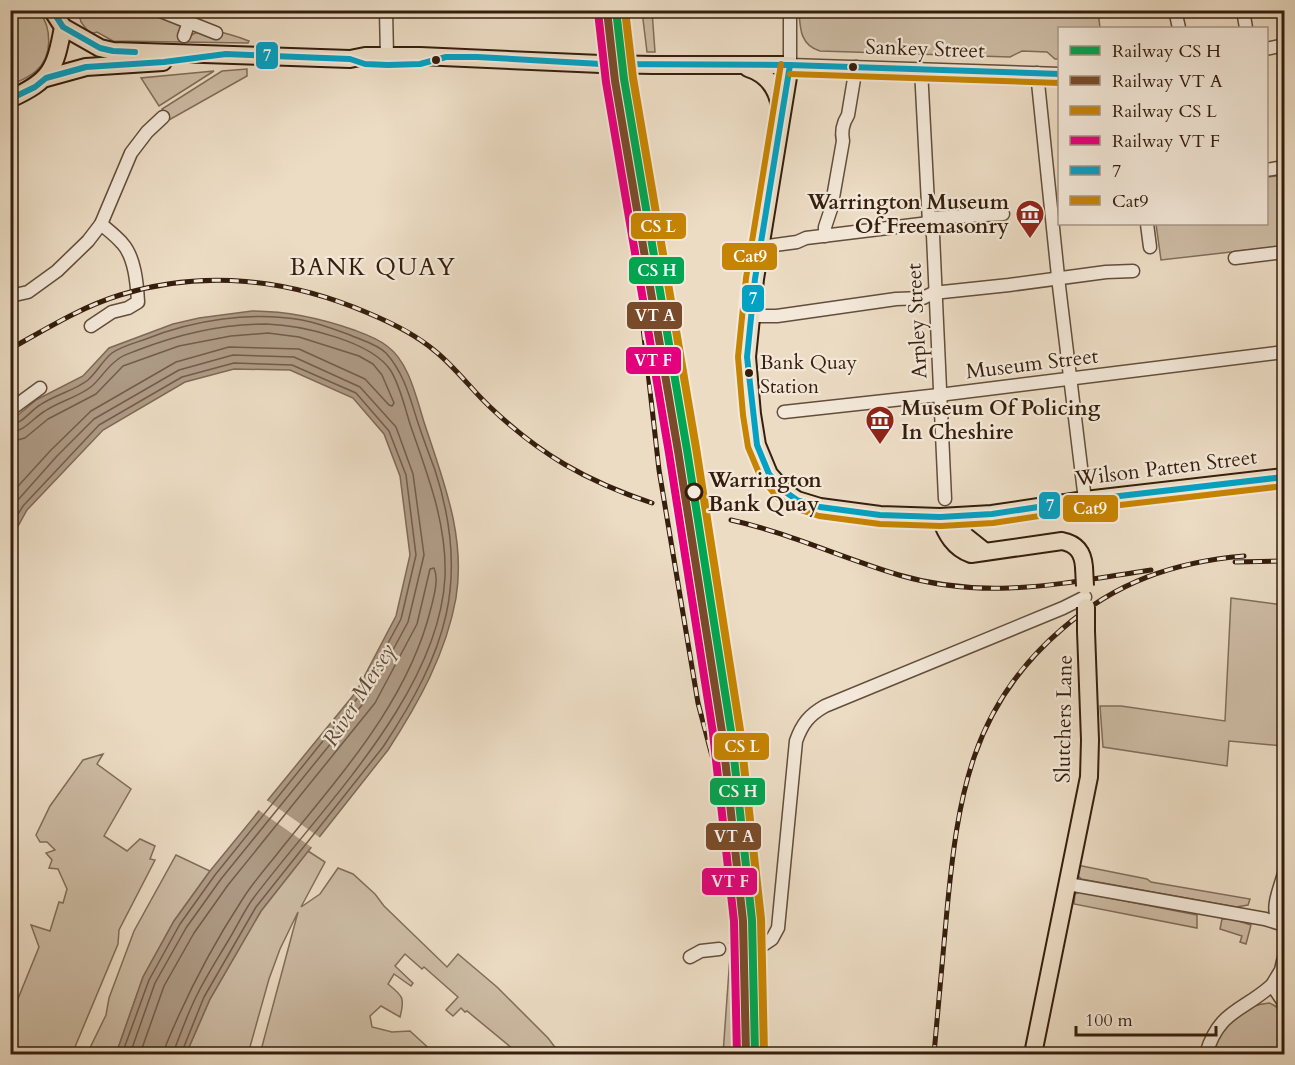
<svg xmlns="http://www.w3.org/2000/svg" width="1295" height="1065" font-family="Cardo,serif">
<rect width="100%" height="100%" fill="#ecdcc4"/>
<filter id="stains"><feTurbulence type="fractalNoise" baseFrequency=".00333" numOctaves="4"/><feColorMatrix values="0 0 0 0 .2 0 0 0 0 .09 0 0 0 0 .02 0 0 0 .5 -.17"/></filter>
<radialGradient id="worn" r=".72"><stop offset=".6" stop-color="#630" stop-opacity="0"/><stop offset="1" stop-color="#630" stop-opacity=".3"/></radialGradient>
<g fill="#cdbca5" stroke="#816d59" stroke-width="1.5">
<path d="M10,11H39C52,28 53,56 36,71C28,78 19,81 11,85Z"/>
<path d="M78,11H94L104,15L106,11H145L181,26L188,38C202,23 233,35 249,41L248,43L113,41L97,32L90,34L81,22Z"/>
<path d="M642,11H652L655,52H647Z"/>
<path d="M799,11H1098L1100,28H1060L1059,59H1055L1047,52L1022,51L1010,57L820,51C800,45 800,28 799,11Z"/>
<path d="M247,69V76L169,120L162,109L222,71Z"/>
<path d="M214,71L159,106L141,78Z"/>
<path d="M1284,175V246L1161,260L1156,224H1266L1267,177Z"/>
<path d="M1231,598L1284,605V746L1229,741L1227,766L1103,747L1100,706H1121L1225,721Z"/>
<path d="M103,754L97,764L131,789L104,836L127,851L140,839L155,846L150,859L155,860L119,930L118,944L72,1054H11V1016L39,947L31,925L50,931L59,902L63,903L67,889L58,869L49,868L52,860L46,853L55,850L47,842H40L36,835L50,806L83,760Z"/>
<path d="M308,851L325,862L301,907L320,894L338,868L353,874L375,894L384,906L447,967L458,954L497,987L548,1038L554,1046L559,1050L561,1054H519L467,1011L465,1012L461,1008L453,1016L446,1010L458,997L424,967L422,969L405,954L395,966L413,983L411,986L394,974L388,984C403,996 405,998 400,1017L381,1006L370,1016L372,1027L392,1032L410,1031L435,1054H260L298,912L280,949L269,979L248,1054H186L210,999L261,911Z"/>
<path d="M176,855L210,871L174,921L143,977L116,1054H87L106,1015L109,998L134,931Z"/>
<path d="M1077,865L1147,879L1151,882L1250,899L1248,905L1236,907L1081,879L1076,873Z"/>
<path d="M1079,892L1197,915V928L1074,904L1075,894Z"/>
<path d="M1222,919H1232L1251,925L1246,944L1240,942L1242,936L1220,929Z"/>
<path d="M736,955L743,1054H723L730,956Z"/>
<path d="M1269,1003C1291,1010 1284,1035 1284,1054H1212C1219,1028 1241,1005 1269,1003Z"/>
</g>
<path fill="#ae9b86" stroke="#7e6956" stroke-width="1.5" d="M252,311C288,311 320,318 354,330C365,334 377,338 387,346C409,362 416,397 424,422C443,480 466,536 456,598C446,654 418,704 388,750L261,911L210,999L186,1054H116L143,977L174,921L210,871L356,692L396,616L410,555L400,476L384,434L353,398L290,370L234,369L185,382L103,430L27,510L11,539V421L36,400L83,376L109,348L173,324L199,318Z"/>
<path fill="#ecdcc4" d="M265,799L322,839L314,849L257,809Z"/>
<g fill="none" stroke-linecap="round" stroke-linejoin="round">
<g stroke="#725c4a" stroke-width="1.5">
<path d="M10,425C22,424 30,411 40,405C54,395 74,391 88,380C97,372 103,360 112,353C122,346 135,343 146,339C193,320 252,311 302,320C318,323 334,329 350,335C361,340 377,344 386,353C404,373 410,398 418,423C423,438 429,454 435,470C471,581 446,652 383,747L256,907L204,997L181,1054"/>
<path d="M10,433C25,431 33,418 45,411C60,401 79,397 92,386C101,378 107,367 117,360C122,355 131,353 138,350C179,334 223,324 266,324C301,325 372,341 391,371C401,388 405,409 411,427C428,476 447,524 445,577C439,695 319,810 252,900C243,913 236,928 228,941C218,958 207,975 198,993C189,1010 182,1030 175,1048L174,1054"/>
<path d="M10,442L25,438L48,419L96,394L123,366L179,346L231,336L268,333L299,337L359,356L373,364L382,375L394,403L392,406L389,405L365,379L299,349L229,347L176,362L91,411L51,450L10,495"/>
<path d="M10,512L17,501L57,456L94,419L179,370L233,355L294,357L360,387L396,427L413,474L424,555L408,622L366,700L221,879L186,928L155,983L130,1054"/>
<path d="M10,527L23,506L99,425L182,377L234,363L292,365L356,393L389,431L406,475L416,555L401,619L360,695L215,875L180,924L149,980L122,1054"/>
<path d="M140,1054L164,986L194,933L228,885L375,703L417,624L430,569L434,568C439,579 434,596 431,608C408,702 340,775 281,849C268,866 253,882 242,900C212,946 187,994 166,1045L165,1054"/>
</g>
<path stroke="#c7b69f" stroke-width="12" stroke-dasharray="12 6" stroke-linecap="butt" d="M760,940L735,944L730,949L737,951L760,947"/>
<g stroke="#634e3b" stroke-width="15">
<g id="minor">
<path d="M158,10L216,33"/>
<path d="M386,10L387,57"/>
<path d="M790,10V65L1060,74"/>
<path d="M1175,10L1179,28"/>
<path d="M1243,10L1246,28"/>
<path d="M184,36L189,22"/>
<path d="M1266,49L1284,45"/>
<path d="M921,69L929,223L933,235L945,499"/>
<path d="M1037,73L1059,286L1085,500"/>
<path d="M1266,170L1284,167"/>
<path d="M929,218L1003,214"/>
<path d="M1147,224L1150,247"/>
<path d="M825,236V227L831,209L843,141C841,132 843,123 848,115L856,67"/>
<path d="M760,247L797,242L806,238L929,223"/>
<path d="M1235,258L1284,252"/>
<path d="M10,296L28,292L57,271L88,241L101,224L131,153L147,132L163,117"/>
<path d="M750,316H777L896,299L923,298L933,293L1009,285L1106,272L1133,271"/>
<path d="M91,326L112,312L128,308L138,302C137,284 135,257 122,243C116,236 108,230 101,224"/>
<path d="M10,410L40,388"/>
<path d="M784,412L939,395L1284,352"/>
<path d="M1068,884L1265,919L1284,925"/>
<path d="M1279,923C1270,908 1280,889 1284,873"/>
<path d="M760,947L772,939L778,928L796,741C802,724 809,715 825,706L1063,608L1085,597"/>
<path d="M690,957L701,951L719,949"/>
<path d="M1284,957L1281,970L1272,985L1284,1003"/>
<path d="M1206,1054C1219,1010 1242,1012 1272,985"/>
</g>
</g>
<g stroke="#351e0d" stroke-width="20">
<g id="highway">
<path d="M63,27L100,48L113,51L350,59L365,56H420L601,64"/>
<path d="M653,65H790L755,279L747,357L752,414L757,445L769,474L784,491L797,500L820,507L880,515L940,517L992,514L1085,500L1284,477"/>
<path d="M748,68C767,74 777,87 780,107"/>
<path d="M46,78L86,67L163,62"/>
<path d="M10,99C51,80 55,70 63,27L52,10"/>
<path d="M959,516L964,535L984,551"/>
<path d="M940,517C946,534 954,548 971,554L1062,541C1077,544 1083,553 1084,567"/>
<path d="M1033,1054L1089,777L1090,740L1086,631"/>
</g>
</g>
<use href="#minor" stroke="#f3e8d9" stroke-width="12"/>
<use href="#highway" stroke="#ecdcc4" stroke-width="16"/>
<g stroke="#351e0d" stroke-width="5">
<g id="rail">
<path d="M600,10L632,230L659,470L698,703L712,756"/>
<path d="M625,10L647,176L671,289"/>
<path d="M650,329L662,384L675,465"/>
<path d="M10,349C46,329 81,307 120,295C204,269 289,279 368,313C392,323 415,334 435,351C455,367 471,389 489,406C539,454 586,481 652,503"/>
<path d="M731,520C789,533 842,558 899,575C988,601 1063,583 1151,570"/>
<path d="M1235,562L1284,561"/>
<path d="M934,1054C938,1006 943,958 947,910C958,796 971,707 1062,629C1116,582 1174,562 1244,556"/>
</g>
</g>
<use href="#rail" stroke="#f3e8d9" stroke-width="3" stroke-dasharray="9" stroke-linecap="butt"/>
<g stroke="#351e0d" stroke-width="20" stroke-linecap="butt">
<g id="highway-bridge">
<path d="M601,64L653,65"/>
<path d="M1084,567L1085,586"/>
<path d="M1086,607V631"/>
</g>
</g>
<use href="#highway-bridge" stroke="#ecdcc4" stroke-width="16"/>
<g stroke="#f3e8d9" stroke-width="10">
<g id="bus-1">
<path d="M52,10L63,27L100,48L113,51L135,52"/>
<path d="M790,65L755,279L747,357L757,445L769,474L784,491L797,500L820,507L880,515L940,517L992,514L1085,500L1284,477"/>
<path d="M10,99L35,87L46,78L86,67L164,62L226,54L350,59L365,64L388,65L420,64L446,57H477L601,64L790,65L1060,74"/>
</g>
</g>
<g stroke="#f3e8d9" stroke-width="10">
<g id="bus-2">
<path d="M781,64L746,278L738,357L743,415L748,447L761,478L778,498L794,508L819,516L880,524L941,526L993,523L1086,509L1284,486"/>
<path d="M790,74L1060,83"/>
</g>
</g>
<use href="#bus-1" stroke="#03a2c4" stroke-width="6"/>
<use href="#bus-2" stroke="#c68403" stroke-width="6"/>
<g stroke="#f3e8d9" stroke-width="12">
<path id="rail-1" d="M616,10L624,79L687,450L731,731L752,920L755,1054"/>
</g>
<g stroke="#f3e8d9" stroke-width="12">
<path id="rail-2" d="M607,11L615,81L678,451L722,732L743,921L746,1054"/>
</g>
<g stroke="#f3e8d9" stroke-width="12">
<path id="rail-3" d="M625,10L633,78L696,448L740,730L761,919L764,1054"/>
</g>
<g stroke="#f3e8d9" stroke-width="12">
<path id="rail-4" d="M598,12L606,82L669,453L713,733L734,921L737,1054"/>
</g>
<use href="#rail-1" stroke="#00a651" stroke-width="8"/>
<use href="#rail-2" stroke="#7a4b2a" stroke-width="8"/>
<use href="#rail-3" stroke="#c68403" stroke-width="8"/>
<use href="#rail-4" stroke="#e5007d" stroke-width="8"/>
</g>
<defs>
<g id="museum-pin" transform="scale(1.5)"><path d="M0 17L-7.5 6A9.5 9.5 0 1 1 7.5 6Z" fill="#8f2418" stroke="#f3e8d9"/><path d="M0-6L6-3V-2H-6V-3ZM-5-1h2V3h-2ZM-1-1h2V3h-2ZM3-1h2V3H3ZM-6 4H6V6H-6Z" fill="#fff"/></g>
</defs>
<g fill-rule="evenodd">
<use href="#museum-pin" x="1030" y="214"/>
<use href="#museum-pin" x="880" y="420"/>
</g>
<g fill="#351e0d" stroke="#f3e8d9" stroke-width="2">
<circle cx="436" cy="60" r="5"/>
<circle cx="853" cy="67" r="5"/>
<circle cx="749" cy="373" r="5"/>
</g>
<circle fill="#f3e8d9" stroke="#351e0d" stroke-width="3" cx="694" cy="492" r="8"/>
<g text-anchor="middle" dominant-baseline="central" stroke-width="4.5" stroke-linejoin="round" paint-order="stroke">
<g font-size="20" fill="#351e0d" stroke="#f3e8d9" text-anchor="start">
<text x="760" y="362">Bank Quay<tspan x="760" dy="24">Station</tspan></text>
</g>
<g font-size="21" fill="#351e0d" stroke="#f3e8d9">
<text transform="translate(925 49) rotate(2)">Sankey Street</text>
<text transform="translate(917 321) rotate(-93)">Arpley Street</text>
<text transform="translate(1032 364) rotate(-7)">Museum Street</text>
<text transform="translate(1166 468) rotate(-7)">Wilson Patten Street</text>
<text transform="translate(1064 719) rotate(-89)">Slutchers Lane</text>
</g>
<g font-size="21" font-weight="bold" fill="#351e0d" stroke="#f3e8d9" text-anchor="end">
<text x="1009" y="202">Warrington Museum<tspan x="1009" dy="24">Of Freemasonry</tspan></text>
<text x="901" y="408" text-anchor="start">Museum Of Policing<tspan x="901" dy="24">In Cheshire</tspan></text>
</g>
<g font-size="21" font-weight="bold" fill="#351e0d" stroke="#f3e8d9" text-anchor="start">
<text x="708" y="480">Warrington<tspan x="708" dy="24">Bank Quay</tspan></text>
</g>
<g font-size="22" font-style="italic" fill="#5f4a37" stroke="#f3e8d9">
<text transform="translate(359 695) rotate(-58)">River Mersey</text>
</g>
<g font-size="24" letter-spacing="1.5" fill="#351e0d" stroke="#f3e8d9">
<text x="373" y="267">BANK QUAY</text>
</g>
</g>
<g stroke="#f3e8d9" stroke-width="2">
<rect x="255" y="41" width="24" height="29" rx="6" fill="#03a2c4"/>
<rect x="630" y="212" width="57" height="28" rx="6" fill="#c68403"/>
<rect x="721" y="242" width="57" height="29" rx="6" fill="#c68403"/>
<rect x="628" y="256" width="57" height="29" rx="6" fill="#00a651"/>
<rect x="741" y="284" width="24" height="29" rx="6" fill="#03a2c4"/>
<rect x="626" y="301" width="57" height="29" rx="6" fill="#7a4b2a"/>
<rect x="625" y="346" width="57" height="29" rx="6" fill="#e5007d"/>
<rect x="1038" y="491" width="23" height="29" rx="6" fill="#03a2c4"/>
<rect x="1062" y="494" width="57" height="29" rx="6" fill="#c68403"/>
<rect x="713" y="732" width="57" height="29" rx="6" fill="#c68403"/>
<rect x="709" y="777" width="57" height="29" rx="6" fill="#00a651"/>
<rect x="705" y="822" width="57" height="29" rx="6" fill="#7a4b2a"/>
<rect x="701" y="867" width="57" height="29" rx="6" fill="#e5007d"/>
</g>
<g font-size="16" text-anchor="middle" font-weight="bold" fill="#fff">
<text x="267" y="61">7</text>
<text x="658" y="232">CS L</text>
<text x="750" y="262">Cat9</text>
<text x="657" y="276">CS H</text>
<text x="753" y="304">7</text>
<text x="655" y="321">VT A</text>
<text x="653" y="366">VT F</text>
<text x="1050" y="511">7</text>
<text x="1090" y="514">Cat9</text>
<text x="742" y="752">CS L</text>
<text x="738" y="797">CS H</text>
<text x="734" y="842">VT A</text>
<text x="730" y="887">VT F</text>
</g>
<rect width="1295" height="1065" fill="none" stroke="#ecdcc4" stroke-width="36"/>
<rect x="12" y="12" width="1271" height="1041" fill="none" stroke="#351e0d" stroke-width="3"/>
<rect x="18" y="18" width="1259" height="1029" fill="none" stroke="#351e0d" stroke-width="1.5"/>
<rect x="1058" y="27" width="210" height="198" fill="#f3e8d9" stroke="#a79787" stroke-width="1.5"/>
<rect x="1070" y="46" width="30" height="9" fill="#00a651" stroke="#a79787" stroke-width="1.5"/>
<text x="1112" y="57" font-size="18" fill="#351e0d">Railway CS H</text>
<rect x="1070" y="76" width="30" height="9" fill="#7a4b2a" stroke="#a79787" stroke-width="1.5"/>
<text x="1112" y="87" font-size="18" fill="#351e0d">Railway VT A</text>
<rect x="1070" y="106" width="30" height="9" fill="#c68403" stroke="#a79787" stroke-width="1.5"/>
<text x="1112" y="117" font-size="18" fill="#351e0d">Railway CS L</text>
<rect x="1070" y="136" width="30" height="9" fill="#e5007d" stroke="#a79787" stroke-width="1.5"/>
<text x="1112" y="147" font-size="18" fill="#351e0d">Railway VT F</text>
<rect x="1070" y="166" width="30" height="9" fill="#03a2c4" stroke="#a79787" stroke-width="1.5"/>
<text x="1112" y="177" font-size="18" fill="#351e0d">7</text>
<rect x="1070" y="196" width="30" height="9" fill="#c68403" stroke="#a79787" stroke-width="1.5"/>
<text x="1112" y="207" font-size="18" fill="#351e0d">Cat9</text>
<path d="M1076 1026v9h140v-9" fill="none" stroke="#351e0d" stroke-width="3"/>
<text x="1085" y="1026" font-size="18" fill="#351e0d" stroke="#f3e8d9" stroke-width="4.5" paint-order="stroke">100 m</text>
<rect width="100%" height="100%" filter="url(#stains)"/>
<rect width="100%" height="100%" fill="url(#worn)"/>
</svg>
